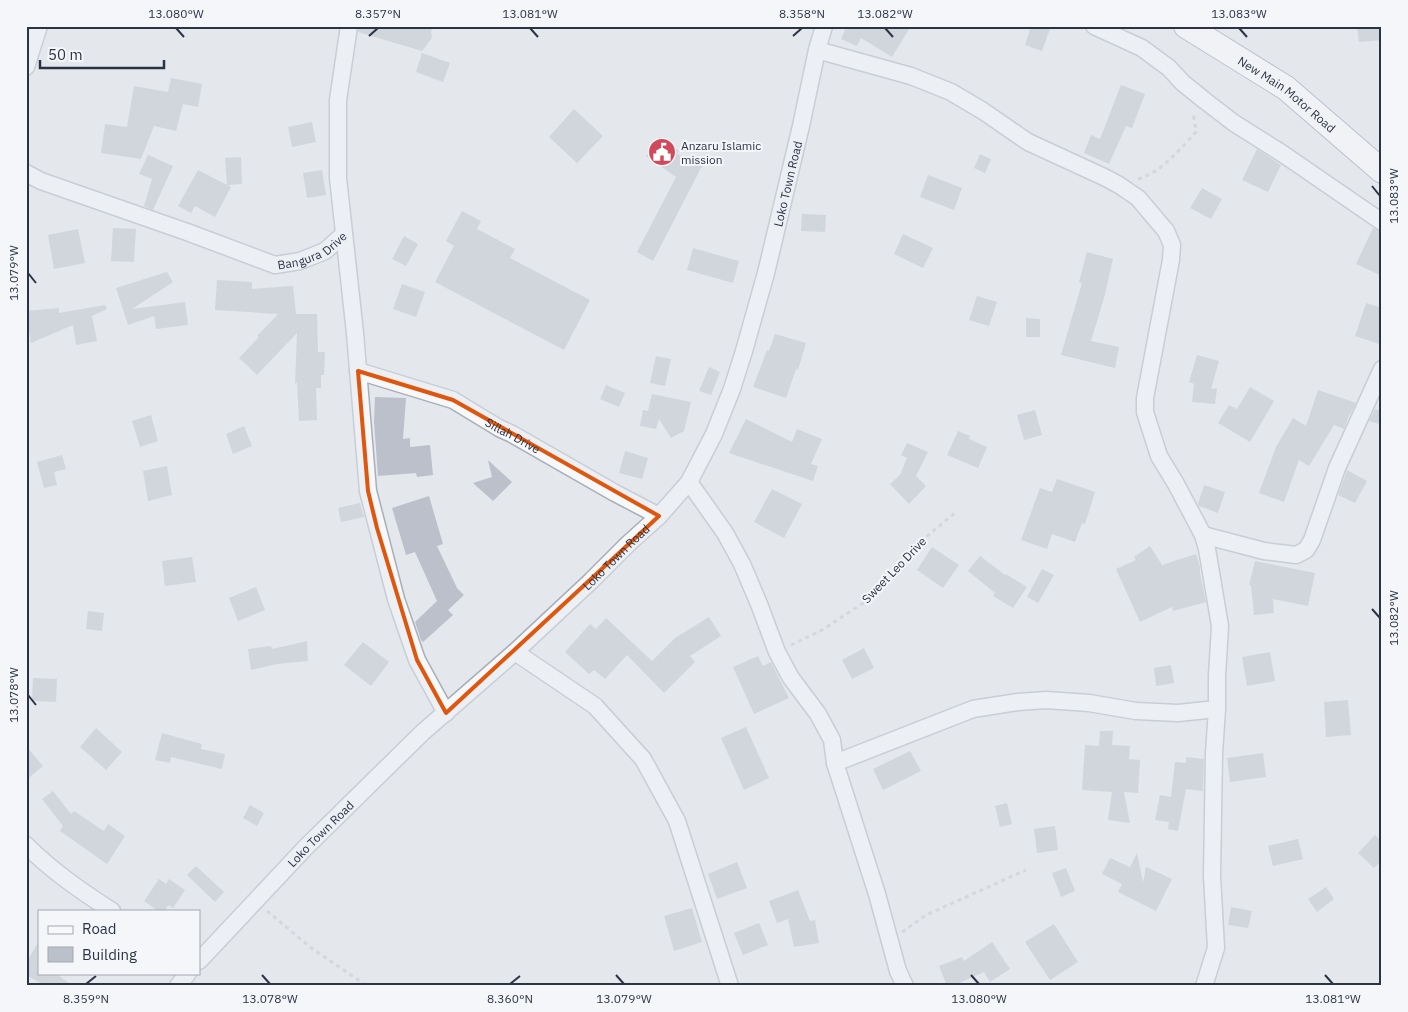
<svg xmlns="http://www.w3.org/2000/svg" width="1408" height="1012" font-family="'IBM Plex Sans',sans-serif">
<rect width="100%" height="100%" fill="#e4e7ec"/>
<g fill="#bbc0ca">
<path d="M359,26H433L431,32L432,38L422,51L358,32Z"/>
<path d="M843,26H911L892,57L861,38L857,46L841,39L846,28Z"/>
<path d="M1031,26H1051L1042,51L1025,45Z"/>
<path d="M1357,26H1382V40L1359,42Z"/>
<path d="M422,53L450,63L443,82L416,72Z"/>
<path d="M171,78L202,84L198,107L183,104L176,131L154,126L141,159L101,153L105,124L127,127L134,86L168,92Z"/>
<path d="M1121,85L1145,94L1132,128L1126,126L1109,164L1084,153L1091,135L1100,139Z"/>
<path d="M574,109L603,136L577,163L549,137Z"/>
<path d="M312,122L316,142L292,147L288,127Z"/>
<path d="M660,137L679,151L677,154L702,166L653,261L637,252L676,177L646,156Z"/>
<path d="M1257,149L1281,165L1268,192L1242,180Z"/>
<path d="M980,154L991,159L985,173L974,168Z"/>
<path d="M148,155L173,166L153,210L144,206L152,179L139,174Z"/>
<path d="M241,157L242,184L227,185L225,158Z"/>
<path d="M198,170L231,187L215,217L195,206L191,213L178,206Z"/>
<path d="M322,170L326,195L307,198L303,173Z"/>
<path d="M928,175L962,188L954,210L920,197Z"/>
<path d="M1202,188L1222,199L1211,219L1190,208Z"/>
<path d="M462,211L481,221L477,229L515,249L510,258L590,300L564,350L435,282L454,246L446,241Z"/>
<path d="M802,214L826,215L825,232L801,231Z"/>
<path d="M113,228L136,229L134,262L111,261Z"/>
<path d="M1373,228L1382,232V276L1356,264Z"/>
<path d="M78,229L85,263L54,269L48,235Z"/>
<path d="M903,234L933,248L923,268L894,254Z"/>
<path d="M404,236L418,244L406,266L392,259Z"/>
<path d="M693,248L739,261L733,283L687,270Z"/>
<path d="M1087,252L1113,259L1104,298L1091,341L1119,347L1115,368L1061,355L1082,283L1079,282Z"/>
<path d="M167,272L173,282L132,309L185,302L188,325L156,329L154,316L128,325L116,288Z"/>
<path d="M217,280L252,282V289L293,286L296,314H317L318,352H325L324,375H321V388H316L317,420L299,421L297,382L295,384L297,333L257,375L239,358L259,337L257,336L278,314L215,310Z"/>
<path d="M402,284L425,292L416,317L393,309Z"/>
<path d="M977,296L997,302L989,326L969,320Z"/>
<path d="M1366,303L1382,308V345L1355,336Z"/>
<path d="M105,305L107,309L92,316L97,341L76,345L73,325L31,343L26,311L59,308V313Z"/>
<path d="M1026,318L1040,319V337H1026Z"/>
<path d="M775,334L806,343L798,370L796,369L786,398L753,387L767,350L769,351Z"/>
<path d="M1197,355L1219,361L1211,389L1217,388L1215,404L1192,402L1194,384L1189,382Z"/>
<path d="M656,356L671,359L665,386L650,383Z"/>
<path d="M709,367L720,372L711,395L699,391Z"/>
<path d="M606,385L625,393L619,407L600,399Z"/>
<path d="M1250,387L1274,401L1250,442L1218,423L1229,405L1237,409Z"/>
<path d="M1318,390L1356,403L1350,415H1349L1344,429L1334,425L1309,466L1299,460L1284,502L1259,493L1276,447L1293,418L1306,426Z"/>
<path d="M652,394L691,402L684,431L671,438L659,419L656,429L640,426L643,410L648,411Z"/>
<path d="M375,397L406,398L403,439L410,438V447L430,445L433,475L417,477L416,473L378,476L374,422Z"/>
<path d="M1375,409L1382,411V425L1369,421Z"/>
<path d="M1035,410L1042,435L1024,440L1017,415Z"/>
<path d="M151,415L158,441L140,447L132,421Z"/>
<path d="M746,419L792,442L797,429L822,439L811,464L818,466L813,481L729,453Z"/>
<path d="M244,426L252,446L233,454L226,434Z"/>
<path d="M958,431L970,436L969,439L987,447L978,468L947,455Z"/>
<path d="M907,443L928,452L916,476L926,486L909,504L890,484L900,475L907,458L901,455Z"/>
<path d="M625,451L648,458L642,479L619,473Z"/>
<path d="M62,455L66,469L54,472L57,485L44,488L37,462Z"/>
<path d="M488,460L512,482L493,501L473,483L492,477Z"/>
<path d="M167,466L172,495L148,501L143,471Z"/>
<path d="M1347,470L1367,481L1355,503L1338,495Z"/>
<path d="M1057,479L1095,492L1085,524L1082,523L1075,542L1052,534L1047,549L1021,540L1040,488L1052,492Z"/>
<path d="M1204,485L1225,492L1218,513L1199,506L1198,504Z"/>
<path d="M772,489L802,504L784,538L754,522Z"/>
<path d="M429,496L443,544L437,546L457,588L464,595L448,610L453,615L423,642L421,640L415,622L437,601L415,552L406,555L392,508Z"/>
<path d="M360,503L364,517L341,522L338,508Z"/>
<path d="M1150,546L1162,565L1196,554L1200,567V573L1206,602L1173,611L1172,607L1140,622L1116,569L1136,560L1134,557Z"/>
<path d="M932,547L959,565L943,588L917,570Z"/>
<path d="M980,556L1005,575L1006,574L1027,587L1013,608L993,596L995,593L968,571Z"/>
<path d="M192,557L196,582L165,586L162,561Z"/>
<path d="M1255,561L1315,573L1308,606L1273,599L1274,613L1254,615L1251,586L1249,585Z"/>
<path d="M1042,569L1054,575L1038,603L1027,597Z"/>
<path d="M256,587L265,610L238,621L229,598Z"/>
<path d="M88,611L104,613L102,631L86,629Z"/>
<path d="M709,617L721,636L690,656L695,662L664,693L627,655L605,679L594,670L589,674L565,652L590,624L596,629L606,618L652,661L675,638Z"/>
<path d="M307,641L308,661L277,664L251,670L248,649L271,646L272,649Z"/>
<path d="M363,642L389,662L371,686L344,665Z"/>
<path d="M864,648L874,668L852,679L842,660Z"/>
<path d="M1270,652L1275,681L1247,686L1242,657Z"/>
<path d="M758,656L763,666L771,662L789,698L754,714L733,667Z"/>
<path d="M1171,665L1174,683L1156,686L1154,668Z"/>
<path d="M33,678L57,679L56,702L32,701Z"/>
<path d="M1348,700L1351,735L1326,737L1324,702Z"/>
<path d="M746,727L769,778L744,790L721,738Z"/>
<path d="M96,728L122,752L106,770L80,747Z"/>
<path d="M1100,731H1113L1112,745L1130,746L1129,759L1140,760L1138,793L1124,792L1130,823L1108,820L1112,792L1082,790L1085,745L1099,746Z"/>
<path d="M162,733L202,744L201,749L225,754L222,769L171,757L170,763L155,760Z"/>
<path d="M26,746L43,766L26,780Z"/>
<path d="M910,751L921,771L883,790L873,769Z"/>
<path d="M1263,753L1266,777L1230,782L1227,758Z"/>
<path d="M1186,757L1204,759L1203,791L1186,789L1178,831L1168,829L1169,822L1155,820L1160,795L1171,797L1175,762L1186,763Z"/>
<path d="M53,791L71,814L74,811L104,831L108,824L125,836L107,864L60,831L63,826L42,799Z"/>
<path d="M1007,803L1012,824L1000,827L995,806Z"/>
<path d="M250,805L264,813L257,826L243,818Z"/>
<path d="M1055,826L1058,850L1037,853L1034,829Z"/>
<path d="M1375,835L1382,842V860L1374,868L1358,853Z"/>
<path d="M1298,839L1303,859L1273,866L1268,846Z"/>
<path d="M1137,853L1143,882L1146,867L1172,879L1156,911L1118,892L1122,884L1102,874L1110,858L1130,867Z"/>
<path d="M737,862L747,888L717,899L708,874Z"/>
<path d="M196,866L224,892L215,902L187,875Z"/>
<path d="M1066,868L1075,891L1061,897L1052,873Z"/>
<path d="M159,879L166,884L169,879L185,890L173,908L168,905L165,911H158L144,901Z"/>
<path d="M1326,887L1334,899L1317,912L1308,899Z"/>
<path d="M798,890L810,921L815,920L819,943L794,947L788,919L777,923L769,901Z"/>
<path d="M1231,907L1252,911L1248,928L1228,925Z"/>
<path d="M692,908L702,942L674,951L664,916Z"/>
<path d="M759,923L768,945L743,955L734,933Z"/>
<path d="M1054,924L1078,962L1050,980L1025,942Z"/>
<path d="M39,941V973H55L73,986H46L26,975V963Z"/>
<path d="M992,942L1010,969L990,982L984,972L952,986H947L939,966L962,957L964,961Z"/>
</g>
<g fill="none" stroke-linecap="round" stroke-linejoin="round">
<g stroke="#a9aeb7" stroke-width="19">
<g id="minor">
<path d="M349,26L338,100V178L355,333L368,491L396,599L417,660L446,713"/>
<path d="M1094,26L1142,48L1169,68L1183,83L1204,100L1234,123L1283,154L1382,222"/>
<path d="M817,50L911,76L951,92L983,111L1028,142L1104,177L1119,185L1138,198L1166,231L1172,245L1171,260L1145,398V412L1159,456L1176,484L1203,535L1207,549L1220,626L1217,676V709L1214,753L1212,876L1216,948L1204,986"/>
<path d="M26,67L39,26"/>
<path id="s1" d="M26,173L41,181L187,232L275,265L300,261L325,251L344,234"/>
<path id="s2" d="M358,371L453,400L499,428L512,434L615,493L659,516"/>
<path d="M689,482L725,533L742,564L759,604L777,652L791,678L818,714L832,740L835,763L877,894L898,971L905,986"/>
<path d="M1203,535L1264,551L1296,555L1306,550L1312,540L1337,468L1382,369"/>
<path d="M515,652L595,706L643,759L677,821L730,986"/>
<path d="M835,763L973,709L1018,702L1046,700L1089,703L1136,711L1178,713L1217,709"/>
<path d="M26,845C52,871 81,891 112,911"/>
<path id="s3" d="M199,961L306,847L422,733L515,652L591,581L628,544L659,516L689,482L714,434L732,389L744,351L766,273L801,126L817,50L824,26"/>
<path d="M178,986L188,973"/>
</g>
</g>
<g stroke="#8b94a3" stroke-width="26">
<g id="highway">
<path id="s4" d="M1186,26L1286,88L1382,171"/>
</g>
</g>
<g stroke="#c2c5cb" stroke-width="3" stroke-dasharray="4 4" stroke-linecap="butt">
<path d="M1138,179C1162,172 1179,150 1196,132L1193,112"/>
<path d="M791,645L822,630L868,600L890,578L913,548L956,512"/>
<path d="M267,911L310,947L367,986"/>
<path d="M902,932L926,915L1026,870"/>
</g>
<use href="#minor" stroke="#f7f8fa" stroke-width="16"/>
<use href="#highway" stroke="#fff" stroke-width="24"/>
</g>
<path d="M0 0H1408V1012H0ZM358,371L453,400L659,516L446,713L417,660L377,528L368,491Z" fill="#e4e7ec" fill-opacity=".55" fill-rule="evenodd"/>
<path fill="none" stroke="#df570f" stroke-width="4" stroke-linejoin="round" d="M358,371L453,400L659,516L446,713L417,660L377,528L368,491Z"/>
<path fill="none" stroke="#2b3445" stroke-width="2" d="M176,28L184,37M530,28L538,37M885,28L893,37M1239,28L1247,37M369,36L378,28M793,36L802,28M1372,186L1380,196M28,273L36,283M1372,609L1380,618M28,695L36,705M262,975L270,984M616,975L624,984M971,975L979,984M1325,975L1333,984M86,984L96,976M510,984L520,976"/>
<defs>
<g id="civic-disc" transform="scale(1.4375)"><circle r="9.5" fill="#d1495b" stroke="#f4f6f9"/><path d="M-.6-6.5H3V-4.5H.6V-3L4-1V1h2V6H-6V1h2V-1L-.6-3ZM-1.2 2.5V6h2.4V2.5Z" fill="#fff"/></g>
</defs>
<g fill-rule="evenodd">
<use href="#civic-disc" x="662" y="152"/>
</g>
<g text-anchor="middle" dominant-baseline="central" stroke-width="4" stroke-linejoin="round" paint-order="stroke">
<g font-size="12" fill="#2b3445" stroke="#f4f6f9">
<text stroke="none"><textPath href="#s4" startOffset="122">New Main Motor Road</textPath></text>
<text stroke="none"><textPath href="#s3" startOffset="1001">Loko Town Road</textPath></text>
<text stroke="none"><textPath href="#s1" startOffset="306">Bangura Drive</textPath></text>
<text stroke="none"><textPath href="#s2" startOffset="169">Sillah Drive</textPath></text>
<text stroke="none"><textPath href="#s3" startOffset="581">Loko Town Road</textPath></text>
<text transform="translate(894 570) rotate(-46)">Sweet Leo Drive</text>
<text stroke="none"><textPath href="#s3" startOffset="176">Loko Town Road</textPath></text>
</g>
<g font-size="12" fill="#2b3445" stroke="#f4f6f9" text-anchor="start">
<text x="681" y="145">Anzaru Islamic<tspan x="681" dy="14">mission</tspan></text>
</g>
</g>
<rect width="1408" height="1012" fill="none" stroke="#f4f6f9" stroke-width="55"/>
<rect x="38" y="910" width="162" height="65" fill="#f4f6f9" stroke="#a4a8b1"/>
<rect x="48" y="926" width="25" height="8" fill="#f7f8fa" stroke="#a4a8b1"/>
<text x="82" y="934" font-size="15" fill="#2b3445">Road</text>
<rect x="48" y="947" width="25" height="15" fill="#bbc0ca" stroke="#a4a8b1"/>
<text x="82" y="960" font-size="15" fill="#2b3445">Building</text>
<path d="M40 60v8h124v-8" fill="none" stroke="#2b3445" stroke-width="2.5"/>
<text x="48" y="60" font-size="15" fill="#2b3445" stroke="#f4f6f9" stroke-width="4" paint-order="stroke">50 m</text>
<rect x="28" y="28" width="1352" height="956" fill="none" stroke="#2b3445" stroke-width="2"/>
<g font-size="12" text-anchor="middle" fill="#2b3445">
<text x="176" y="18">13.080°W</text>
<text x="378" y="18">8.357°N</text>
<text x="530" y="18">13.081°W</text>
<text x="802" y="18">8.358°N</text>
<text x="885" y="18">13.082°W</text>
<text x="1239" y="18">13.083°W</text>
<text transform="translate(1394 196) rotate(-90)" y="4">13.083°W</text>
<text transform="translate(14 273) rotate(-90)" y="4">13.079°W</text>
<text transform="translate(1394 618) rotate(-90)" y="4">13.082°W</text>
<text transform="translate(14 695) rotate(-90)" y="4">13.078°W</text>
<text x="86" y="1003">8.359°N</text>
<text x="270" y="1003">13.078°W</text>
<text x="510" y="1003">8.360°N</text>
<text x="624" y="1003">13.079°W</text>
<text x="979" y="1003">13.080°W</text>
<text x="1333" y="1003">13.081°W</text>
</g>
</svg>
